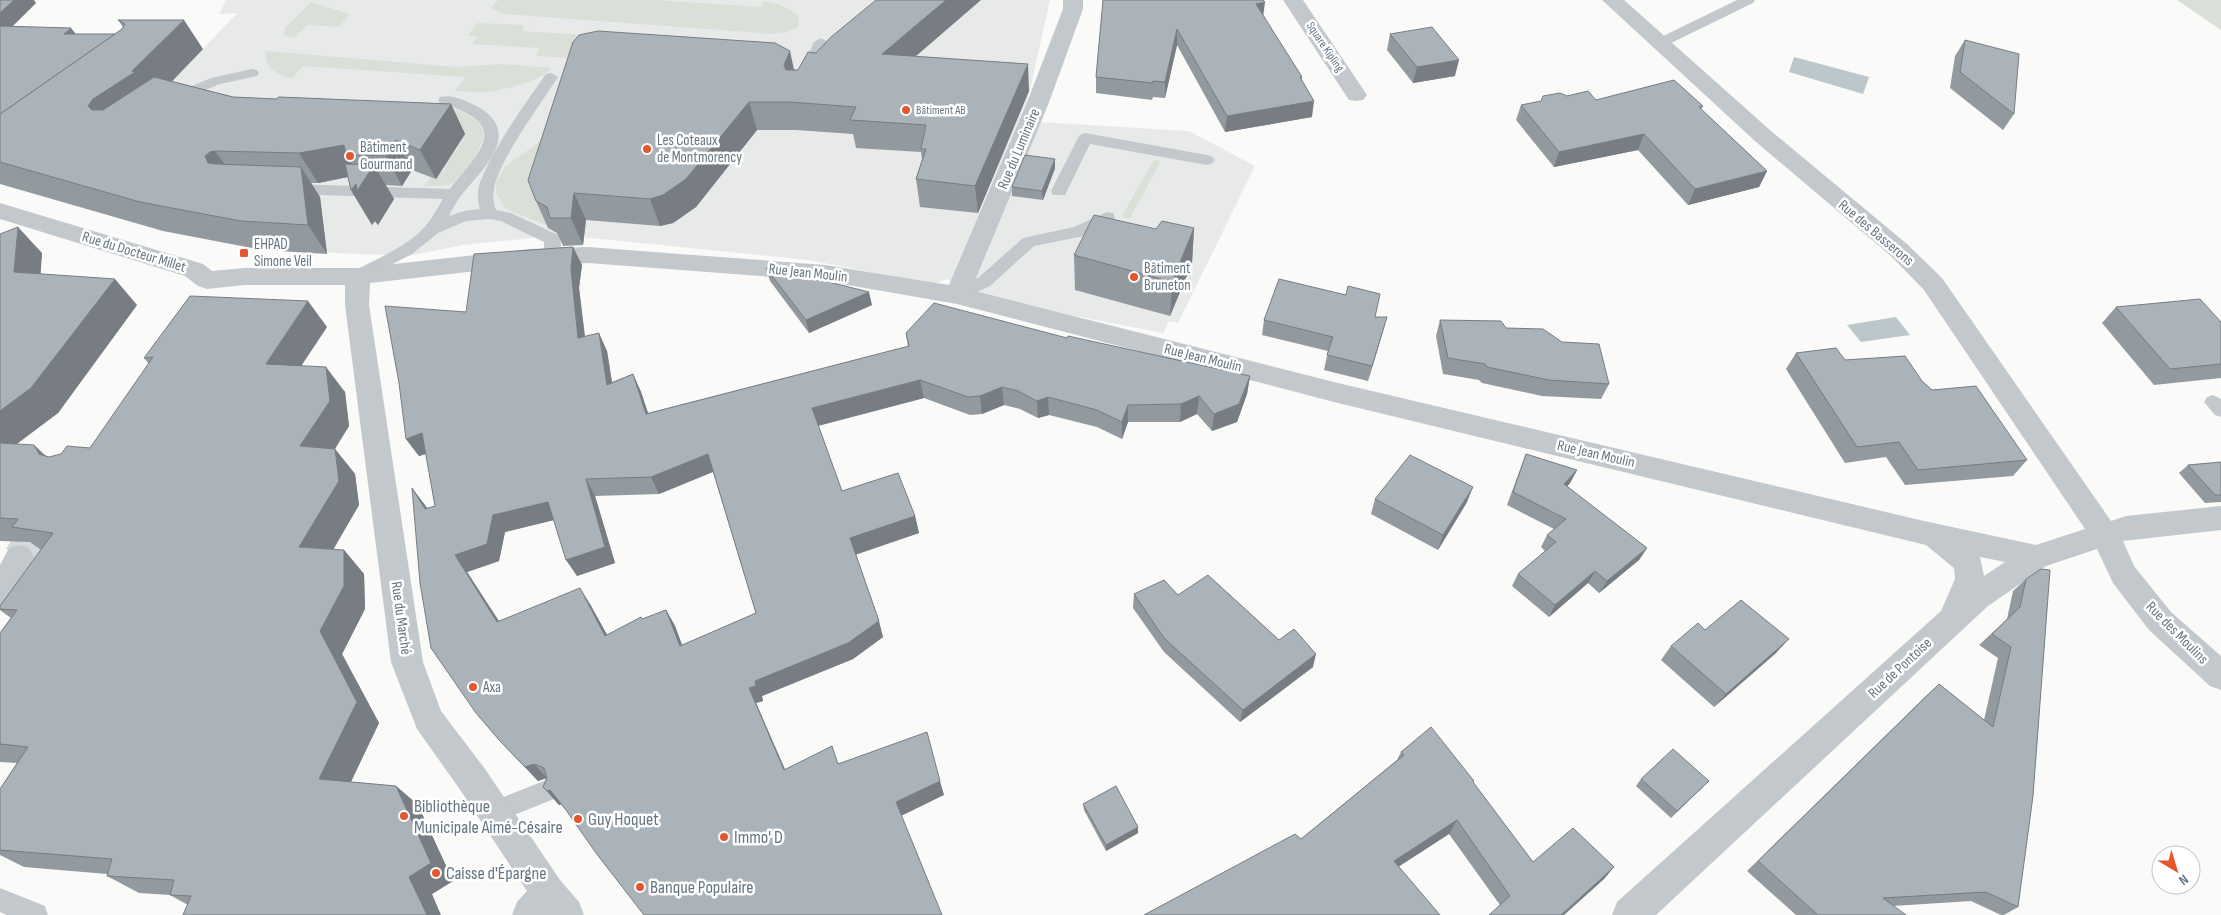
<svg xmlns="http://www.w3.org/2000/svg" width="2221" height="915" font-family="'Sofia Sans Condensed',sans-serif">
<rect width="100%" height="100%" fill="#fafaf8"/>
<path fill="#e8e9e9" d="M226,0H1050L1023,121L1189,131L1255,166L1178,323L1169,321L1163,333L977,297L947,279L933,284L808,260L561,235L463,245L408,256L262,250L174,233L150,105L237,13L219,14Z"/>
<g fill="#dadfd7">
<path d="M498,0H655L760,7L764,1C779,4 789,7 799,18L798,27L787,32L773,34L503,14L491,8Z"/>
<path d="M2177,0H2221V30Z"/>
<path d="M311,2L350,14L339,27L307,25L294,38L284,35L285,28Z"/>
<path d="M477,23L524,25L521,31L630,38L573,58L536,56L539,48L472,44L478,37L468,36Z"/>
<path d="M266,51L456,67L501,64L552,68C540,81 505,90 487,92C476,93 465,91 455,91L466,77L303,66L292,79C277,74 264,69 266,51Z"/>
<path d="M449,108C462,111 487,120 483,138C482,144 478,150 475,156C472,165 463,179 454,183C444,187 434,186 424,186L431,177L445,170L444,167L463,140L457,132Z"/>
<path d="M556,141L551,227L506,209L496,193V181L505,167L539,142Z"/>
<path d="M1154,160L1160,161V163L1130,218H1124L1122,216Z"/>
</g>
<g fill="#bbc7cb">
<path d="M1794,57L1869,77L1863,94L1789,72Z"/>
<path d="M1896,317L1910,335L1861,342L1847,325Z"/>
</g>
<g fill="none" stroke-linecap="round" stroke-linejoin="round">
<path stroke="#d5d9db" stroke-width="31" stroke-dasharray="31 15" stroke-linecap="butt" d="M19,557L50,510"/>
<g fill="#c3c8cc" fill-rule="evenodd">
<path d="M1737,0H1755L1753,3L1665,46L1660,47L1653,43L1655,40Z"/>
<path d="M821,38L828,42L813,76L811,79H801L799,76L814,42Z"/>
<path d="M252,69L257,70L259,73L257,76L220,84L175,102L170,101L168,98L170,95L211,78Z"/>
<path d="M551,73L558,77C538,108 509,146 496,180C493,189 492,201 496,210L511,213L558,235C562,241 562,253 558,259L552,261L546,259L544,255V242L501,221L490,219L466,221L438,233L412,254L358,282L352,280L350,276L352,272C378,258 410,246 428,223C434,215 438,207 443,199L290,194L284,193L282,189L284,185L290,184L450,189C482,149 512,124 440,103L438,100L440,97C452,94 469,102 480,108C522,134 483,169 463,193C457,200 453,208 449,216L464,211L480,209C477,201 477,189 481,180C497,142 523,107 546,74Z"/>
<path d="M1085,133L1207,155L1212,157L1215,160L1212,163L1207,165L1090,144L1065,195H1053L1051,191L1078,138L1080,135Z"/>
<path d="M1107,212L1113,213L1115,217L1113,221L1084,236L1034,246L990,286L957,301L951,299L949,295L951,291L978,278L1023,238L1074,227Z"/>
<path d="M2213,395L2221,399V417L2215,415L2204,402L2207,397Z"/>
<path d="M546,780L554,783L557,791L554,799L494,823L486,820L483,812L486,804Z"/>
<path d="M0,888L45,906L48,915H7L0,912Z"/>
</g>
<g fill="#c3c8cc" fill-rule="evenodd">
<path d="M1063,0H1083V9L1048,105L971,290L1338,383L1924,521L2036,545L2085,529L1924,290L1891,256L1755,141L1602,0H1624L1771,131L1907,244L1942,278L2111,521L2126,516L2221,506V530L2123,541L2134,566L2171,612L2221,656V690L2210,686L2149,630L2113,583L2097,549L2046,566L1988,606L1656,915H1612L1617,902L1941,611L1955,579L1954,568L1926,545L1338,403L957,304L825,281L588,263L530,265L370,283L369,305L423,662L441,711L485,769L560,880L579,902L584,915H512L517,902L527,891L461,791L417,729L391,662L345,305V285H244L207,289L198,286L185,276L0,219V203L203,264L212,271L244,268H358L530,249L588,247L825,265L949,285L1026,105L1063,9ZM1980,557L2005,562L1984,576Z"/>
<path d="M1283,0H1303L1367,95L1363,100L1356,101L1349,100Z"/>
<path d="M19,545L29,548L34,557L11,604L0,608V565L9,548Z"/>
</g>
</g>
<g fill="#929a9f" fill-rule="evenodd">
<path d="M0,0L36,3L12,27L75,34H115L122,29L123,27L118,20L203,49L172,81L233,97L276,99L451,104L465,134L436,179L412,170L402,186L386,185L394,199L378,225L375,221L372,225L351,190L348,177L318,183H311L320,197L327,254L262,250L163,231L0,184Z"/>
<path d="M1103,0L1263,16L1302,77V80L1312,117L1225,132L1177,45L1165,98L1153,97L1152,100L1096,93V77Z"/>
<path d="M1390,34L1455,76L1413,83L1387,50Z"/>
<path d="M1965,40L2014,114L2003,130L1950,88L1955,56Z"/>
<path d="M916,56L1029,91L978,213L920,207L916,179L922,159L921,152L856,148L853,134L796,130H757L696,207L673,223L660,226L586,220L583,245L563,246L557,233L548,228L536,201L794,70Z"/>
<path d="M1567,96L1596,100L1703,106L1701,110L1767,171L1759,187L1688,205L1638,150L1554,167L1516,120L1521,105Z"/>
<path d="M1055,168L1043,200L1012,196V187Z"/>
<path d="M1194,228L1192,263L1170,316L1075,290L1074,255L1156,229Z"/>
<path d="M0,234L42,253L40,274L137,305L58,413L17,444L49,457L90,448L149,364L144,358L327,327L301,365L345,392L349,426L335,449L355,474L359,505L333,550H344L364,574L365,609L342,654L379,723L351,782L396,786L418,805L453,881L432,894L188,905L170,895L139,893L107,876V874L24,867L0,855V789L17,763L0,762V633L11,618L0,610V606L41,550L30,542L0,541Z"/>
<path d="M573,247L582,265L579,288L585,336L607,351L612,382L633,374L641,392L648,413L908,347L906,333L1067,338L1250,376L1247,394L1237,422L1212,431L1197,414L1180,422H1128L1122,439L1097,427L1049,415L1038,418L1020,409L1004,405L982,414L970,415L924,398L818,426L842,491L915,516L919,533L856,554L883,637L853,659L762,696L763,701L756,703L785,769L839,763L944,795L566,810L561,804L559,805L543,787L546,778L538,781L500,741L412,488L427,508L435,506L426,454L419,456L406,439L466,312ZM713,472L756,613L682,645L675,626L666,610L642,619L607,635L590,604L499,621L467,572L499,561L505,532L554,520L577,576L615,563L595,496L659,494Z"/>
<path d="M766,268L832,283L872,305L809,333L770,281Z"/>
<path d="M2116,307L2221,322V378L2154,385L2102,323Z"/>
<path d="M1375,317L1383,331L1368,381L1324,370L1328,351L1262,335L1264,320Z"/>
<path d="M1440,320L1506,328L1609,384L1601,399L1542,396L1482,383L1479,380L1443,374L1436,336Z"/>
<path d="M1796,353L1845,360L1922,381L1932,390L2027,460L2013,476L1905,485L1886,457L1845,463L1786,369Z"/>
<path d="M1526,454L1577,470L1570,483L1567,487L1647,548L1639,560L1599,593L1588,583L1549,617L1512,586L1518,574L1545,551L1541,547L1547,535L1554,529L1507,505L1521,467Z"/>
<path d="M2221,462V502L2205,503L2179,473L2188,465Z"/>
<path d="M1375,499L1467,502L1438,550L1371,514Z"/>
<path d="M2026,579L2018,907L2004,915H2001L1971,901L1893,906L1906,915H1796L1747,871L1927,695L1939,684L1984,720L1998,658L1979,645L2007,619L2013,591Z"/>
<path d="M1134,594L1178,595L1279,640L1313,667L1240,722L1164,652L1133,608Z"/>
<path d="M1705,630L1776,653L1714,707L1661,660L1671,646Z"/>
<path d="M1401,752L1474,781L1473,783L1533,862L1614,867L1603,880L1500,905L1449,834L1398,867L1301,839L1397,760Z"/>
<path d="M1641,779L1703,787L1671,818L1636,786Z"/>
<path d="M1083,804L1138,833L1106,851L1084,810Z"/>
</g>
<g fill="#777d82">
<path d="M14,0H34L36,3L0,38V13Z"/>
<path d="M946,0H981L886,82L882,54Z"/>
<path d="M1265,2L1263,18L1256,4Z"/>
<path d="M184,20L203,49L155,99L111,135L88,106L93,99L132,71Z"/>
<path d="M71,28L82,42L64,34Z"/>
<path d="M1177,29V45L1165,98V82Z"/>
<path d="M790,51L796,79L790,92L784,65Z"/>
<path d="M1459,60L1455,76L1413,83L1417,67Z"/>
<path d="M1028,64L1029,91L978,213L975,186Z"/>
<path d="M1314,101L1312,117L1225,132L1227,116Z"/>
<path d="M749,102L757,130L696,207L673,223L660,226L650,199Z"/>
<path d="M451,104L465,134L436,179L420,150Z"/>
<path d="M1644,134L1638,150L1554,167L1559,152Z"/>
<path d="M396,140L412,170L402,186L386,156Z"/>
<path d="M344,145L346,155L358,175L318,183L299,153Z"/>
<path d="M215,151L236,180L208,163L205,156L210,152Z"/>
<path d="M1055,159V168L1043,200L1042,191Z"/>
<path d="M374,165L394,199L378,225L375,221L372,225L351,190Z"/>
<path d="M301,167L320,197L327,254L308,225Z"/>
<path d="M1767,171L1759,187L1688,205L1695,189Z"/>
<path d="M574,193L586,220L583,245L571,218Z"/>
<path d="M18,227L42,253L39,298L14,272Z"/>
<path d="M1194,228L1192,263L1170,316L1172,282Z"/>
<path d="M573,247L582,265L579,288L587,356L578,338L571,269Z"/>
<path d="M830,276L834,289L829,282Z"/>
<path d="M115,279L137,305L58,413L0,456V411Z"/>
<path d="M869,292L872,305L809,333L806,320Z"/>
<path d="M308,301L327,327L286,389L266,364Z"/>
<path d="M1387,317L1383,331L1368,381L1372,366Z"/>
<path d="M599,333L607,351L615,402L607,385Z"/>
<path d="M326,367L345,392L349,426L321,471L300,446Z"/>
<path d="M633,374L641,392L654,431L646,414Z"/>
<path d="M1250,376L1247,394L1237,422L1212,431L1214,414Z"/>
<path d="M920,380L924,398L817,426L812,408Z"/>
<path d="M1002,387L1004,405L982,414L980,396Z"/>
<path d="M1199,396L1197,414L1180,422L1181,404Z"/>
<path d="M1048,397L1049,415L1038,418L1037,401Z"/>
<path d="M1128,405V422L1122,439V422Z"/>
<path d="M422,433L434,451L419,456L406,439Z"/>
<path d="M34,445L61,470L39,454Z"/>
<path d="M335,449L355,474L359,505L321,570L299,547Z"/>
<path d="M708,454L715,471L659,494L651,477Z"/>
<path d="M1577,470L1570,483L1557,497L1564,484Z"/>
<path d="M586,479L595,496L615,563L577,576L566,560Z"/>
<path d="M1473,487L1467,502L1438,550L1443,535Z"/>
<path d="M412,488L425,505L438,526L425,509Z"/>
<path d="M548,502L558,519L505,532L499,561L467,572L509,637L497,622L455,555L493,515Z"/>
<path d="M915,516L919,533L855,555L850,538Z"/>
<path d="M1647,548L1639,560L1599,593L1607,581Z"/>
<path d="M344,550L364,574L365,609L342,654L379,723L343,798L319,779L320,631Z"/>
<path d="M1595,571L1588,583L1549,617L1555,605Z"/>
<path d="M580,588L590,604L616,651L605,636Z"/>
<path d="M666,610L675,626L688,661L680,646Z"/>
<path d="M879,621L883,637L853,659L762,696L763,701L756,703L791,784L784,770L749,688L755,681Z"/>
<path d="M1789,639L1776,653L1714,707L1726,694Z"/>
<path d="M1316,654L1313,667L1240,722L1243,710Z"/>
<path d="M534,764L547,778L538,781L525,767Z"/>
<path d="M940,781L944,795L901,816L896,802Z"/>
<path d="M396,786L418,805L453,881L432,894L441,915H427L409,877Z"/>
<path d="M550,790L562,804L559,805L547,791Z"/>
<path d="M1457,820L1449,834L1387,874L1394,861Z"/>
<path d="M1138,827V833L1106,851V845Z"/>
<path d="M1614,867L1603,880L1564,915H1561Z"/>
</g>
<g fill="#aab3b9" stroke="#777d82" fill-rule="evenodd">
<path d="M0,0H14L0,13Z"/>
<path d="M876,0H946L882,54L1028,64L975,186L916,179L926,149H921L926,125L850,120L856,107L790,102H749L686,179L663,195L650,199L574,193L571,218H550L547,207L536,201L528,180L573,42L579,35L598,31L775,43L790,51L784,65L786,70H798L808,52L816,53L831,37Z"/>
<path d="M1103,0H1263L1265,2L1256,4L1302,77H1300L1314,101L1227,116L1177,29L1165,82L1153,81V83L1096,77Z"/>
<path d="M118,20H184L132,71L135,72L93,99L88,106L92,110H103L154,77L233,97L276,99L279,97L451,104L420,150L396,140L386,156L346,155L344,145L299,153L215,151L210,152L205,156L208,163L215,164L301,167L308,225L241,221L140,202L0,162V114L122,29L125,24Z"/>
<path d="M0,26L71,28L64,34H115L0,114Z"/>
<path d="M1432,27L1459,60L1417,67L1390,34Z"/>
<path d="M1965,40L2019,54L2014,114L1960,72Z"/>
<path d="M1674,80L1703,106L1699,107L1767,171L1695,189L1644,134L1559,152L1521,105L1541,101L1543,96L1560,93L1567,96L1588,91L1596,100Z"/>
<path d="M1025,155L1055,159L1042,191L1012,187Z"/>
<path d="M345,164L374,165L357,191L356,184L351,190Z"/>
<path d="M1094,215L1156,229L1162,221L1194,228L1172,282L1074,255Z"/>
<path d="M18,227L14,272L115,279L31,388L0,411V234Z"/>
<path d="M573,247L571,269L578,338L599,333L607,385L633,374L646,414L909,346L906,333L934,303L1067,338L1068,336L1250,376L1239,404L1214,414L1199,396L1181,404L1128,405L1122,422L1097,410L1048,397L1037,401L1018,391L1002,387L980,396L968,397L920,380L812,408L842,491L898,473L915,516L850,538L879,621L848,643L755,681L756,686L749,688L784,770L832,746L838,764L927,732L940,781L896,802L942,915H644L596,853L566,810L550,790L547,791L543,787L547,778L544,768L534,764L525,767L500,741L476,713L431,648L420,583L412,488L425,509L435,506L422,433L406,439L399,383L385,306L466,312L474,254ZM708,454L756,613L680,646L666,610L642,619L641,617L605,636L580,588L497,622L455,555L487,544L493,515L548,502L566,560L605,547L586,479L651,477Z"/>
<path d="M766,268L830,276L829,282L869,292L806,320Z"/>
<path d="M1279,279L1346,295L1348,286L1380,294L1375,317H1387L1372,366L1327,355L1333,337L1264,320Z"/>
<path d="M190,296L308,301L266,364L326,367L330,401L300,446L335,449L339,481L299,547L344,550V586L320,631L357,702L319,779L396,786L431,863L409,877L427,915H183L191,896L170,895L174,880L107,876L112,859L0,850V789L28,747L0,744V633L17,610L0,609V606L53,533L12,527L18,519L0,518V443L34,445L39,454L49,457L61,454L67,446L90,448L153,357L144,358Z"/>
<path d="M2200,299L2221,322V364L2170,369L2116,307Z"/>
<path d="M1440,320L1501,321L1506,328L1543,329L1562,342L1599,344L1609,384L1549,380L1487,367L1485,364L1448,358Z"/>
<path d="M1836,348L1845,360L1905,356L1922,381L1932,390L1976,386L2027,460L1918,470L1899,442L1857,447L1796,353Z"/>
<path d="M1526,454L1577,470L1564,484L1647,548L1607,581L1595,571L1555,605L1518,574L1556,542L1547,535L1566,519L1513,492Z"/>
<path d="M1410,455L1473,487L1443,535L1375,499Z"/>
<path d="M2221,462V495H2215L2188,465Z"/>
<path d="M2041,569L2050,570L2033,796L2018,907L1986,892L1883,898L1906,915H1818L1758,861L1939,684L1993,727L2011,647L1992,634L2020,607L2026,579Z"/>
<path d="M1208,575L1279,640L1294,629L1316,654L1243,710L1164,638L1134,594L1164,580L1178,595Z"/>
<path d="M1741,600L1789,639L1726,694L1671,646L1698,623L1705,630Z"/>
<path d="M1431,727L1474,781L1473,782L1533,862L1573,828L1614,867L1561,915H1489L1510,896L1457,820L1394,861L1440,915H1144L1295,834L1301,839L1404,755L1401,752Z"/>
<path d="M1673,749L1709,781L1677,811L1641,779Z"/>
<path d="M1116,786L1138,827L1106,845L1083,804Z"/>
</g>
<g fill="#e4572e" stroke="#fff" stroke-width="2">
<circle cx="906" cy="110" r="5"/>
<circle cx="647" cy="149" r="5"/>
<circle cx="350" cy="156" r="5"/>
<rect x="239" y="248" width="10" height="10" rx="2.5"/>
<circle cx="1134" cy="277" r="5"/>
<circle cx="473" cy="687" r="5"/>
<circle cx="404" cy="816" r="5"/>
<circle cx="578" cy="819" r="5"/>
<circle cx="724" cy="837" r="5"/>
<circle cx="436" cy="873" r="5"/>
<circle cx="640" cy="887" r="5"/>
</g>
<g text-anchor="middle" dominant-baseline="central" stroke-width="5" stroke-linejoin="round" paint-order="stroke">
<g font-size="12" fill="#657683" stroke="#fff">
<text transform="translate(1325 47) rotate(56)">Square Kipling</text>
</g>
<g font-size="12" fill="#657683" stroke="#fff" text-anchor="start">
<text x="916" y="110">Bâtiment AB</text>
</g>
<g font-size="15" fill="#657683" stroke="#fff" text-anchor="start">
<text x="657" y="140">Les Coteaux<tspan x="657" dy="17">de Montmorency</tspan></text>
<text x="360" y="147">Bâtiment<tspan x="360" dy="17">Gourmand</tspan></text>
<text x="254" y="244">EHPAD<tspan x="254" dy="17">Simone Veil</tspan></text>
<text x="1144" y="268">Bâtiment<tspan x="1144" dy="17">Bruneton</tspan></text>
<text x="483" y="687">Axa</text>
</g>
<g font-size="15" fill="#657683" stroke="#fff">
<text transform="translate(1019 149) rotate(-67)">Rue du Luminaire</text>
<text transform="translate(1876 233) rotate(40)">Rue des Basserons</text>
<text transform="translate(134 252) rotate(17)">Rue du Docteur Millet</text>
<text transform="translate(808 273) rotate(6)">Rue Jean Moulin</text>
<text transform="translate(1203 358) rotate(14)">Rue Jean Moulin</text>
<text transform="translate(1596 454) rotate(13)">Rue Jean Moulin</text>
<text transform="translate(401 618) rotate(82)">Rue du Marché</text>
<text transform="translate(2177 633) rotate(45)">Rue des Moulins</text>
<text transform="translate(1900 668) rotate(-43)">Rue de Pontoise</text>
</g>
<g font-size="18" fill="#657683" stroke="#fff" text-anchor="start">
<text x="414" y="806">Bibliothèque<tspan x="414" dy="21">Municipale Aimé-Césaire</tspan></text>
<text x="588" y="819">Guy Hoquet</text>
<text x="734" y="837">Immo' D</text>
<text x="446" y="873">Caisse d'Épargne</text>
<text x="650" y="887">Banque Populaire</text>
</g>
</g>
<g transform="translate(2176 870) rotate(142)"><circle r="24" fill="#ffffff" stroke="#c1c8cd"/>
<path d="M0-4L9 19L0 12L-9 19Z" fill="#e4572e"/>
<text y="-8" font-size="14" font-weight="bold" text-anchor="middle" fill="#657683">N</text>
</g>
</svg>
